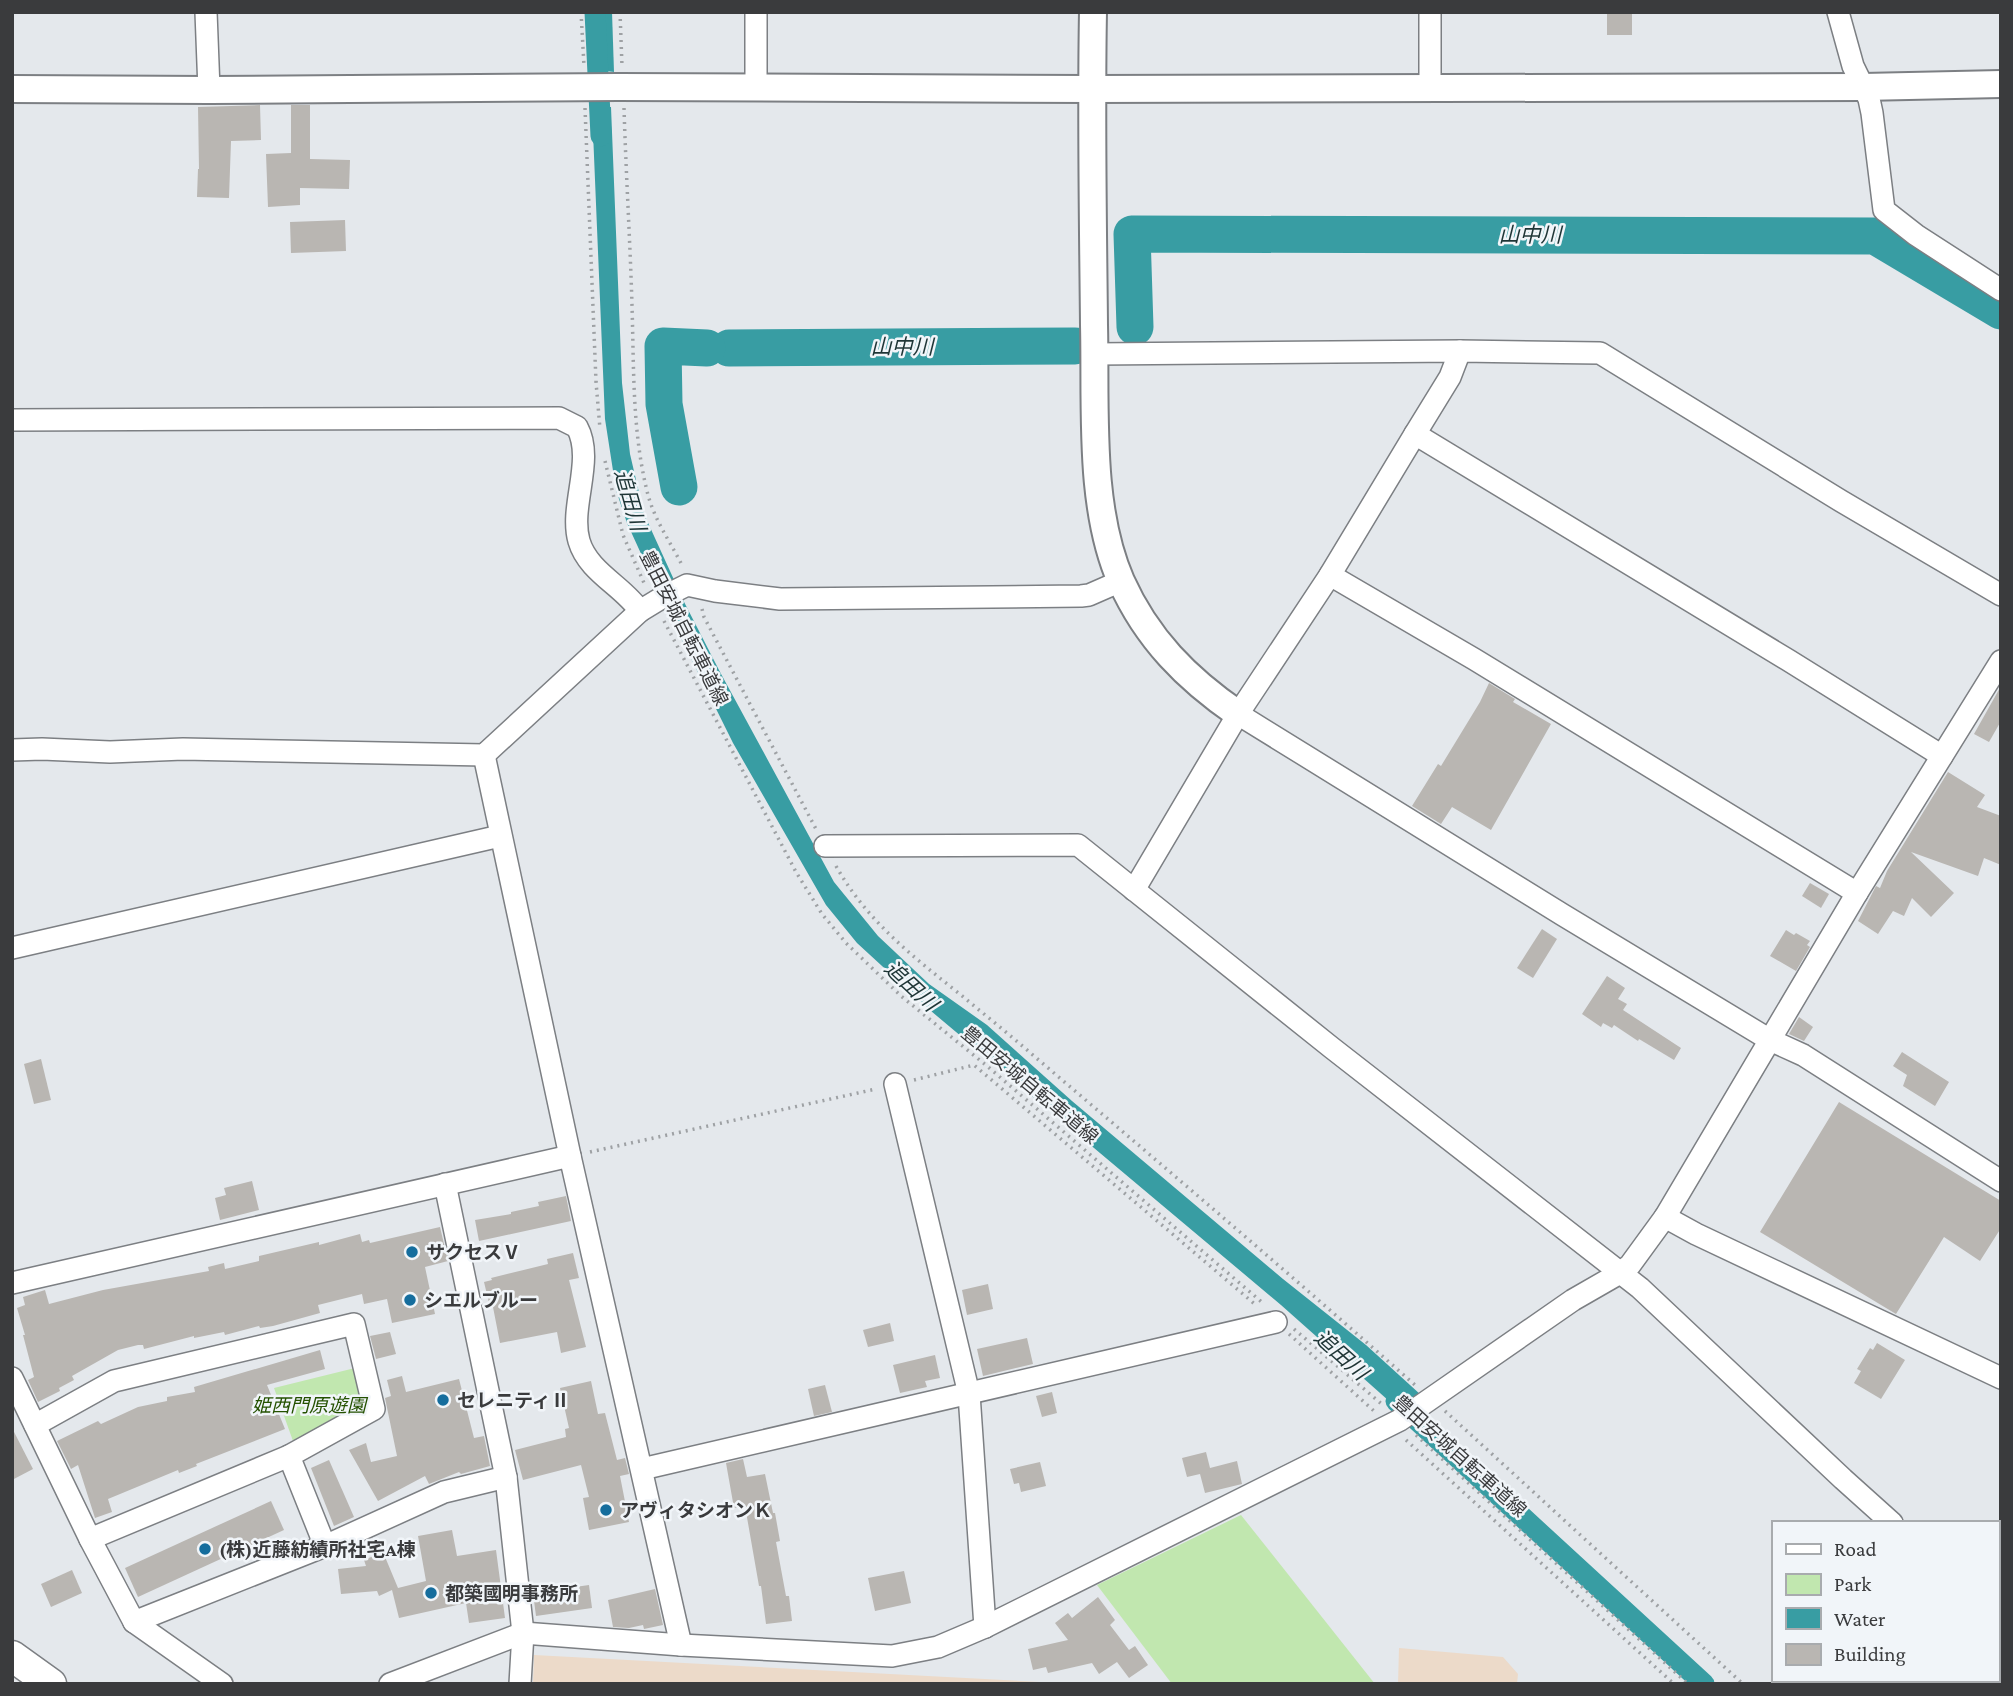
<svg xmlns="http://www.w3.org/2000/svg" width="2013" height="1696" font-family="'Crimson Pro','Noto Sans JP',serif">
<rect width="100%" height="100%" fill="#e4e8ec"/>
<g fill="#ecdac9">
<path d="M1399,1648L1503,1657L1518,1674L1517,1684H1398Z"/>
<path d="M534,1655L1077,1684H533Z"/>
</g>
<g fill="#c1e7af">
<path d="M355,1368L362,1397L353,1400L355,1409L293,1441L274,1388Z"/>
<path d="M1241,1515L1375,1684H1172L1097,1585Z"/>
</g>
<g fill="#389da3">
<path d="M587,12H612L614,72L590,69Z"/>
<path d="M611,107L622,383L630,454L644,514L675,582L659,593L627,523L616,490L605,419L592,108Z"/>
<path d="M681,596L720,672L834,882L878,936L929,984L987,1025L1072,1101L1283,1279L1366,1345L1421,1395L1398,1409L1281,1305L931,1011L857,943L826,905L733,743L664,604Z"/>
</g>
<g fill="none" stroke-linecap="round" stroke-linejoin="round">
<g stroke="#389da3" stroke-width="21">
<path d="M595,12L601,136"/>
<path d="M1396,1401L1704,1684"/>
</g>
<g stroke="#389da3" stroke-width="37">
<path d="M1135,327L1132,234L1875,236L2001,311"/>
<path d="M729,348L1075,346"/>
<path d="M679,487L664,404L663,346L707,348"/>
</g>
</g>
<g fill="#b9b6b2">
<rect x="1607" y="12" width="25" height="23"/>
<path d="M260,105L261,140L231,141L229,198L197,197L198,169H199L198,107Z"/>
<path d="M291,105H310V159L350,160L349,189L300,188V205L268,207L266,154L291,153Z"/>
<path d="M345,220L346,251L291,253L290,222Z"/>
<path d="M1489,683L1515,699L1513,702L1551,724L1491,830L1452,807L1441,824L1412,806L1438,764L1441,766L1480,702Z"/>
<path d="M2001,686V721L1989,742L1974,734Z"/>
<path d="M1948,772L1985,795L1977,807L2001,816V865L1984,858L1978,876L1911,852L1954,893L1931,917L1912,898L1904,916L1893,911L1878,934L1858,921L1876,886L1880,888L1887,871Z"/>
<path d="M1810,883L1829,894L1821,908L1802,896Z"/>
<path d="M1542,929L1557,939L1533,978L1517,968Z"/>
<path d="M1786,930L1794,935L1796,933L1810,941L1807,945L1810,947L1796,971L1770,956Z"/>
<path d="M1607,976L1625,988L1618,999L1627,1004L1623,1010L1681,1048L1674,1060L1639,1039L1638,1041L1614,1025L1612,1028L1603,1023L1601,1027L1582,1014Z"/>
<path d="M1799,1017L1813,1027L1804,1041L1789,1034Z"/>
<path d="M1902,1052L1949,1082L1935,1106L1903,1086L1907,1075L1893,1066Z"/>
<path d="M41,1059L51,1100L34,1104L24,1064Z"/>
<path d="M1839,1102L2001,1201V1228L1980,1261L1944,1237L1896,1314L1760,1232Z"/>
<path d="M252,1181L259,1210L220,1220L215,1198L226,1195L224,1188Z"/>
<path d="M566,1196L571,1221L479,1241L475,1220L511,1214V1212L539,1206L538,1202Z"/>
<path d="M440,1227L448,1261L425,1267L435,1314L392,1323L387,1299L364,1304L362,1294L318,1305L320,1313L273,1326L260,1328L259,1326L225,1335L224,1332L194,1338V1336L144,1349L143,1345H138L118,1350L72,1376L74,1380L59,1388L60,1391L38,1402L28,1380L34,1377L23,1335H25L17,1308L25,1305L23,1297L45,1290L49,1304L103,1290L209,1271L208,1267L224,1263L225,1269L259,1261V1256L319,1242V1245L360,1234L362,1242L369,1240L370,1243Z"/>
<path d="M573,1253L579,1278L569,1280L586,1347L561,1353L557,1332L500,1343L492,1302L489,1303L484,1282L492,1280L491,1278L548,1264L547,1259Z"/>
<path d="M988,1284L993,1309L967,1315L962,1290Z"/>
<path d="M890,1323L894,1341L868,1347L863,1330Z"/>
<path d="M390,1332L396,1354L376,1359L370,1336Z"/>
<path d="M1027,1338L1033,1364L983,1376L977,1349Z"/>
<path d="M1877,1343L1905,1360L1881,1399L1854,1383L1861,1371L1857,1369L1870,1348L1873,1350Z"/>
<path d="M320,1350L325,1369L267,1385L285,1429L196,1464L197,1466L179,1473L178,1470L108,1499L112,1512L95,1518L78,1465L71,1469L57,1441L98,1421L101,1424L138,1407L167,1401V1397L195,1392L194,1387Z"/>
<path d="M935,1355L940,1378L925,1381L927,1387L900,1393L893,1365Z"/>
<path d="M402,1376L406,1392L459,1379L474,1438L484,1436L490,1466L461,1474L459,1472L429,1484L425,1476L378,1501L349,1450L366,1443L371,1462L397,1456L385,1398L391,1396L387,1380Z"/>
<path d="M591,1381L598,1414L605,1413L617,1460L625,1458L629,1474L620,1476L629,1522L589,1530L583,1498L589,1497L581,1465L523,1480L515,1450L566,1437L565,1429L569,1428L560,1388Z"/>
<path d="M825,1385L832,1412L814,1416L808,1389Z"/>
<path d="M1052,1392L1057,1413L1042,1417L1036,1396Z"/>
<path d="M12,1428L33,1469L12,1480Z"/>
<path d="M1206,1452L1210,1468L1237,1461L1242,1484L1205,1493L1200,1474L1187,1477L1182,1458Z"/>
<path d="M743,1459L747,1477L765,1474L773,1513H775L780,1541L776,1542L786,1596H789L792,1621L766,1624L761,1586H759L745,1506L734,1508L726,1463Z"/>
<path d="M329,1460L354,1517L334,1526L311,1468Z"/>
<path d="M1040,1462L1046,1486L1021,1492L1019,1483L1014,1484L1010,1469Z"/>
<path d="M271,1501L284,1530L138,1597L125,1568Z"/>
<path d="M452,1530L457,1556L496,1550L505,1618L469,1623L466,1603L399,1618L392,1590L379,1596L377,1591L341,1594L338,1569L366,1566L364,1560L383,1552L398,1588L426,1581L418,1536Z"/>
<path d="M72,1570L82,1593L51,1607L41,1584Z"/>
<path d="M904,1571L911,1603L875,1611L868,1578Z"/>
<path d="M589,1585L592,1608L536,1616L533,1593Z"/>
<path d="M655,1589L663,1625L644,1629L643,1625L629,1628L613,1627L608,1600Z"/>
<path d="M1098,1597L1115,1620L1110,1625L1129,1650L1135,1646L1148,1665L1129,1678L1117,1662L1099,1674L1092,1663L1048,1673L1046,1667L1033,1670L1028,1649L1068,1640L1055,1623L1068,1613L1072,1618Z"/>
</g>
<g fill="none" stroke-linecap="round" stroke-linejoin="round">
<g stroke="#7c7f83" stroke-width="24">
<g id="minor">
<path d="M206,12L209,90"/>
<path d="M756,12V88"/>
<path d="M1838,12L1853,66L1869,99L1872,113L1884,210L1916,235L2001,290"/>
<path d="M1430,88V12"/>
<path d="M1095,354L1460,351L1600,353L1841,501L2001,595"/>
<path d="M12,420L559,418L577,427C595,460 569,506 579,541C588,572 623,586 640,611"/>
<path d="M1415,434L1788,660L1942,756"/>
<path d="M1330,575L1474,659L1857,893"/>
<path d="M1238,714L1563,915L1770,1040L1803,1055L2001,1181"/>
<path d="M12,750L42,749L110,752L183,749L484,755L640,611L663,597L687,585L715,591L780,599L1081,596L1089,595L1121,581"/>
<path d="M484,755L570,1156L681,1645"/>
<path d="M825,846L1078,845L1332,1048L1640,1288L1843,1479L1892,1523"/>
<path d="M1134,890L1238,714L1330,575L1415,434L1450,377L1460,351"/>
<path d="M12,948L500,836"/>
<path d="M895,1084L969,1394L985,1627"/>
<path d="M445,1184L506,1477L523,1633L520,1684"/>
<path d="M1665,1217L1696,1234L2001,1378"/>
<path d="M12,1283L570,1156"/>
<path d="M12,1378L90,1539L134,1622L222,1684"/>
<path d="M35,1425L114,1381L354,1324L374,1409L289,1456L90,1539"/>
<path d="M289,1456L325,1546"/>
<path d="M642,1469L1276,1322"/>
<path d="M1997,1616L2001,1619"/>
<path d="M134,1622L325,1546L444,1492L506,1477"/>
<path d="M390,1684L523,1633L681,1645L892,1656L938,1647L985,1627L1400,1420L1573,1300L1620,1273L1630,1265L1665,1217L1857,893L2001,661"/>
</g>
</g>
<g stroke="#7c7f83" stroke-width="30">
<g id="tertiary">
<path d="M1093,12C1091,116 1093,221 1094,325C1096,406 1088,506 1121,581C1147,639 1187,679 1238,714"/>
<path d="M12,89L209,90L618,87L1091,89L1863,87L2001,84"/>
</g>
</g>
<g stroke="#7c7f83" stroke-width="33">
<path id="secondary" d="M12,1656L51,1684"/>
</g>
<g stroke="#9ea1a4" stroke-width="3.5" stroke-dasharray="2 5" stroke-linecap="butt">
<path d="M581,12L584,66"/>
<path d="M620,12L622,66"/>
<path d="M585,108L596,382L600,429"/>
<path d="M624,108C626,174 630,239 632,305C634,369 632,433 648,495C655,521 671,543 683,567"/>
<path d="M605,461L623,535L644,583"/>
<path d="M702,609L704,617L816,829"/>
<path d="M664,621L796,872L822,914L846,943L901,996L987,1066L1264,1304"/>
<path d="M836,866C867,921 912,956 961,995C985,1015 1010,1035 1034,1056C1162,1165 1290,1274 1415,1385"/>
<path d="M914,1080L974,1065L1257,1306"/>
<path d="M590,1152L876,1089"/>
<path d="M1294,1329L1384,1406"/>
<path d="M1289,1334L1374,1411"/>
<path d="M1445,1411L1743,1684"/>
<path d="M1416,1435L1688,1684"/>
<path d="M1406,1440L1674,1684"/>
</g>
<use href="#minor" stroke="#fff" stroke-width="21"/>
<use href="#tertiary" stroke="#fff" stroke-width="26"/>
<use href="#secondary" stroke="#fff" stroke-width="30"/>
</g>
<g fill="#156d9d" stroke="#f1f5f9" stroke-width="2.5">
<circle cx="412" cy="1252" r="7"/>
<circle cx="410" cy="1300" r="7"/>
<circle cx="443" cy="1400" r="7"/>
<circle cx="606" cy="1510" r="7"/>
<circle cx="205" cy="1549" r="7"/>
<circle cx="431" cy="1593" r="7"/>
</g>
<g text-anchor="middle" dominant-baseline="central" stroke-width="5" stroke-linejoin="round" paint-order="stroke">
<g font-size="19" fill="#3a3b3d" stroke="#f1f5f9">
<text transform="translate(684 628) rotate(63)">豊田安城自転車道線</text>
<text transform="translate(1030 1085) rotate(40)">豊田安城自転車道線</text>
<text transform="translate(1460 1456) rotate(42)">豊田安城自転車道線</text>
</g>
<g font-size="19" font-weight="bold" fill="#3a3b3d" stroke="#f1f5f9" text-anchor="start">
<text x="426" y="1252">サクセスⅤ</text>
<text x="424" y="1300">シエルブルー</text>
<text x="457" y="1400">セレニティⅡ</text>
<text x="620" y="1510">アヴィタシオンＫ</text>
<text x="219" y="1549">(株)近藤紡績所社宅A棟</text>
<text x="445" y="1593">都築國明事務所</text>
</g>
<g font-size="19" font-style="italic" fill="#245100" stroke="#f1f5f9">
<text x="309" y="1405">姫西門原遊園</text>
</g>
<g font-size="21" font-style="italic" fill="#1e3536" stroke="#f1f5f9">
<text x="1530" y="235">山中川</text>
<text x="902" y="347">山中川</text>
<text transform="translate(630 500) rotate(74)">追田川</text>
<text transform="translate(911 986) rotate(43)">追田川</text>
<text transform="translate(1341 1355) rotate(42)">追田川</text>
</g>
</g>
<rect width="2013" height="1696" fill="none" stroke="#3a3b3d" stroke-width="28"/>
<rect x="1772" y="1521" width="228" height="161" fill="#f1f5f9" stroke="#a8abae" stroke-width="2"/>
<rect x="1786" y="1544" width="35" height="10" fill="#ffffff" stroke="#a8abae" stroke-width="2"/>
<text x="1834" y="1556" font-size="21" fill="#3a3b3d">Road</text>
<rect x="1786" y="1574" width="35" height="21" fill="#c1e7af" stroke="#a8abae" stroke-width="2"/>
<text x="1834" y="1591" font-size="21" fill="#3a3b3d">Park</text>
<rect x="1786" y="1608" width="35" height="21" fill="#389da3" stroke="#a8abae" stroke-width="2"/>
<text x="1834" y="1626" font-size="21" fill="#3a3b3d">Water</text>
<rect x="1786" y="1644" width="35" height="21" fill="#b9b6b2" stroke="#a8abae" stroke-width="2"/>
<text x="1834" y="1661" font-size="21" fill="#3a3b3d">Building</text>
</svg>
